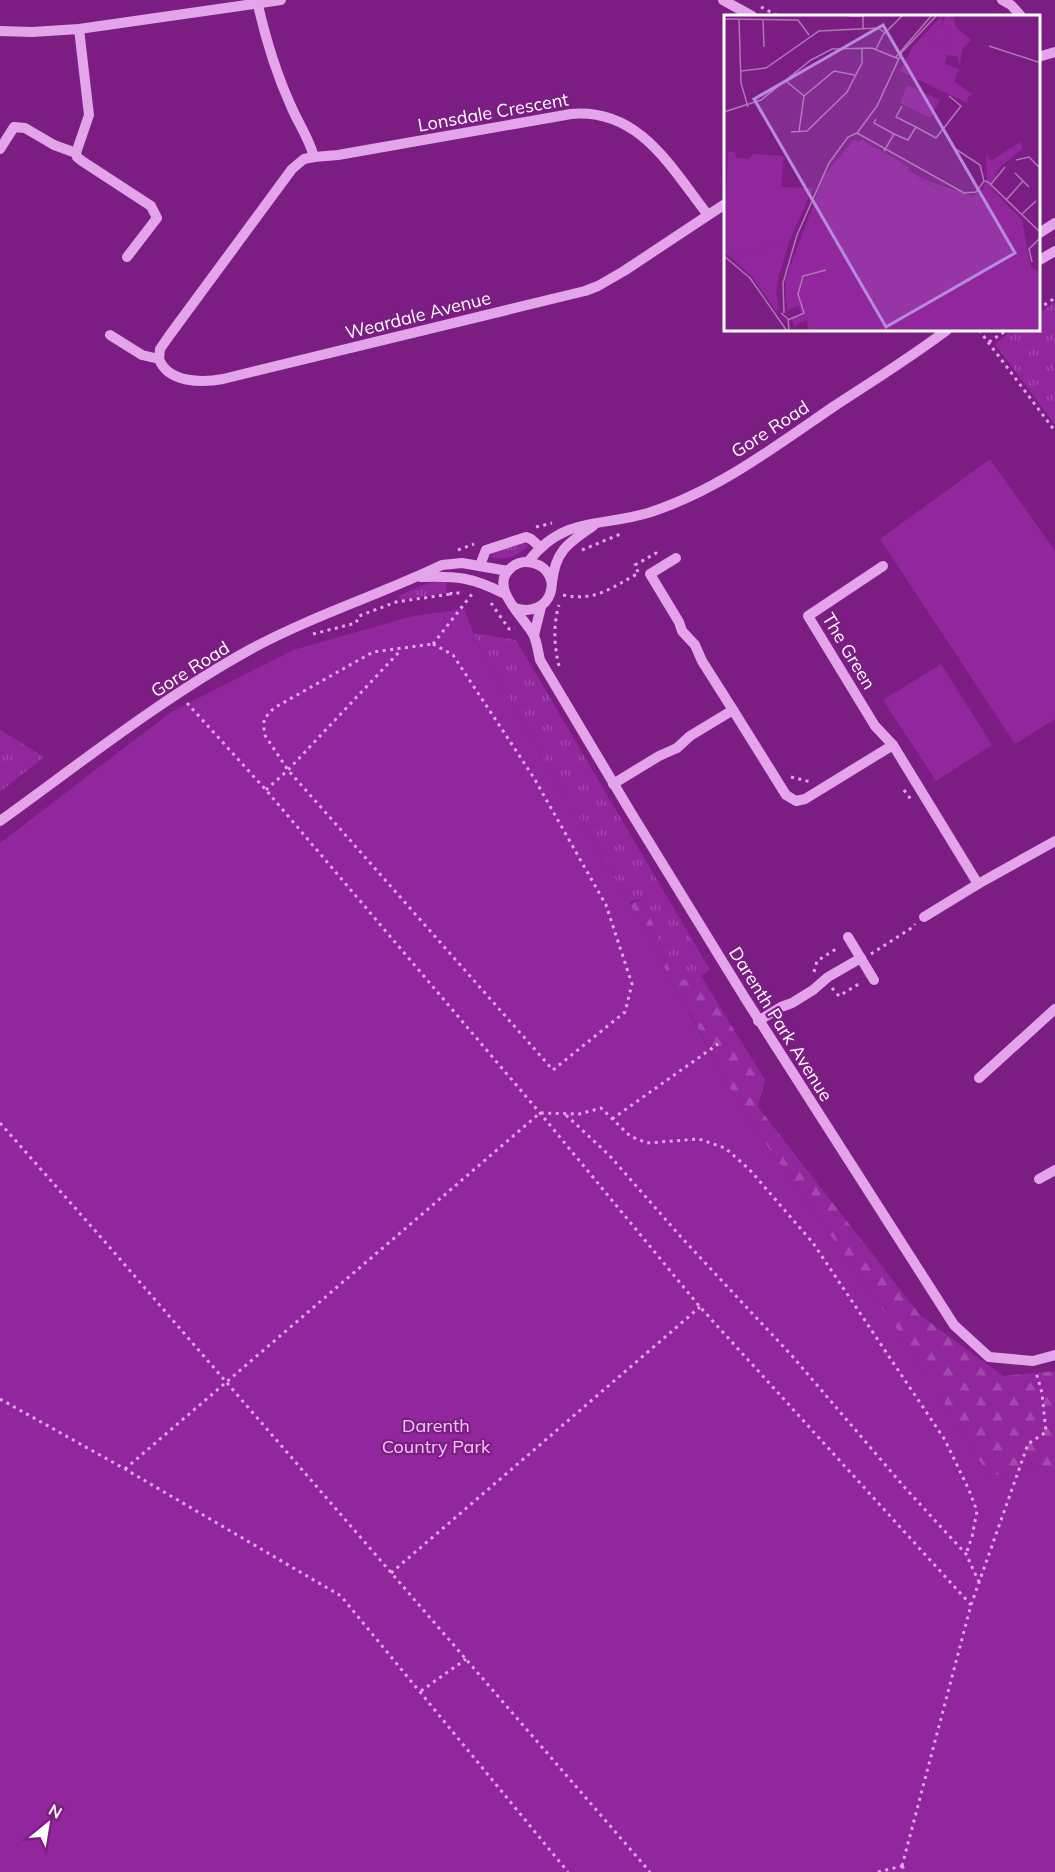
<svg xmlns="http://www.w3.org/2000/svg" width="1055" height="1872" font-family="Mulish,sans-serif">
<defs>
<pattern id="grass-tufts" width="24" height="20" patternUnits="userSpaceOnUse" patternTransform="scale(1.5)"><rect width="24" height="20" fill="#92269d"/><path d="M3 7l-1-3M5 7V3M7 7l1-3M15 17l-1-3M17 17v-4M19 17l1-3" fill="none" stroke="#a247ac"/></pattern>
<pattern id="forest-firs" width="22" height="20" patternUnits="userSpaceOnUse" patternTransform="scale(1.5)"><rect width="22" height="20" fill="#92269d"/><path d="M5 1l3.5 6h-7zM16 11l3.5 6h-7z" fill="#a247ac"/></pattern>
</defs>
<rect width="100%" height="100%" fill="#7c1d84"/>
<g fill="url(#grass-tufts)">
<path d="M1055,302V425L995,344L1012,330H1038L1039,313Z"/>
<path d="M524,543L528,546C518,556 505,561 490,557L495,551Z"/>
<path d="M446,581L447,593L401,600L398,596L428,583Z"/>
<path d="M474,633L516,640L710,970L701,976L674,982L643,898L629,902L482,654Z"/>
<path d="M0,730L44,757L0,792Z"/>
</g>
<path fill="url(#forest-firs)" d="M643,897L674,982L701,976L765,1080L758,1107L920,1315L1003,1376L1055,1371V1469L988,1483L649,1123L717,1064L689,1011L625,1065L619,912Z"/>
<g fill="#92269d">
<path d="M990,459L1055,551V719L1015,744L880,539Z"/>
<path d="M464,609L482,654L628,900L740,1107L917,1358L989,1476L1055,1465V1872H0V843L171,712L293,650L413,616Z"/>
<path d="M941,664L992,745L936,781L883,700Z"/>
</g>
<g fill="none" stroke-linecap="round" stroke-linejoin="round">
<g stroke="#e4a4ea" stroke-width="3" stroke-dasharray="3 4.5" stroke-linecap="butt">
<path d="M761,7L778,16"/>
<path d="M1038,309L1055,298"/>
<path d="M979,330L1055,431"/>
<path d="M989,342L1007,330"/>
<path d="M536,527L552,523"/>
<path d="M458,550L474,544"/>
<path d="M582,550L623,533"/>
<path d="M638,572L635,565L656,553L658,554"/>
<path d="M451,592V594L464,592"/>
<path d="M563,595C594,602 611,588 637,574"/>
<path d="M491,603L509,629L515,628"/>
<path d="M313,634L356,623L359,616L396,602L451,594"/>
<path d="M433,644L453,655L534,778L606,905L632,984L625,1012L553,1070L288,770L264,734V719L274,708L373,652Z"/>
<path d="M433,644L472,594"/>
<path d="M559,666C554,645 553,625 559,605"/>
<path d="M187,703L266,790L540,1113L700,1307L971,1605"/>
<path d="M791,777L811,782"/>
<path d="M266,790L288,770L401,650"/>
<path d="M904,790L912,801"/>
<path d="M871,954L913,927L915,924"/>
<path d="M814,972L817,961L839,947"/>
<path d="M832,988L839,996L862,982"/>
<path d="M566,1115L609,1155L681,1237L793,1357L906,1489L966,1554L979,1582"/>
<path d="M612,1119L718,1044"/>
<path d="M0,1123L106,1243L650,1872"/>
<path d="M0,1399L125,1469L341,1596L568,1872"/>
<path d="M125,1469L540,1113L579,1114L601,1108L630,1136L647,1143L699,1139L725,1148L749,1169L813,1243L945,1440L969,1490L977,1511L972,1537L966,1554"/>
<path d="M391,1573L700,1307"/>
<path d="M421,1691L466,1659"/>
<path d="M902,1866L971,1605L1028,1444L1046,1432L1042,1393L1036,1372"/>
<path d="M902,1866L906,1872"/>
<path d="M878,1872L902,1866"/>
</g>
<g stroke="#e4a4ea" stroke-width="10">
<path d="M723,0L752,16"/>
<path d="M1002,0L1011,5L1021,16"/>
<path d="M0,31L32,32L79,29L281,0"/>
<path d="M1038,57L1055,52"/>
<path d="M0,149L14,127L25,128L54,145L76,153L77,157L82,161L151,206L157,218L127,257"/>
<path d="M76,153L89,115L79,29"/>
<path d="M314,157L338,155L571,114C640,108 671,168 708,215"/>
<path d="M1038,234L1055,223"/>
<path d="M1038,261L1055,251"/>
<path d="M110,335L142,355L159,359C168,383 202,383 223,379L585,291L598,286L624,271L725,204"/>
<path d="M159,359L160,349L169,336L292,169L304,159L314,157C309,138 298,123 291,106C276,73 266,40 258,5"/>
<path d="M676,558L650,574L679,622L682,631L695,645L702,661L733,710"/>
<path d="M528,562C564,515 601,528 651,512C718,490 776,446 833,407C871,382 910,358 947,330"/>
<path d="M480,565L486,550L526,537L531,539L540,547"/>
<path d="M883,566L808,616L875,726L893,745"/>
<path d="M421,577C458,576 472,577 505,594"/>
<path d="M552,583C555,551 568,543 593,526"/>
<path d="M515,608C552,620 566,572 533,563C526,561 518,562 512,567C487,586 523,616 533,634C537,641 538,652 540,660L630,811L745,998L954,1325L989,1357L1033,1361L1055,1355"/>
<path d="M534,635L541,607"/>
<path d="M613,784L659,756L677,748L690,736L733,710L786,795L796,801L805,799L893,745L978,884L1055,841"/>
<path d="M0,821C82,762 162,698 251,649C312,616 379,595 442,565L462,563L508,571"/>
<path d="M924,917L978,884"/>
<path d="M848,937L874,980"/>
<path d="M758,1021L781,1007L792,1003L813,990L828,977L861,958"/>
<path d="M979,1078L1055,1009"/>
<path d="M1039,1179L1055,1170"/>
</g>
</g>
<g text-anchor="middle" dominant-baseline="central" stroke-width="4.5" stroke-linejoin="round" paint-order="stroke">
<g font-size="18" fill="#fff" stroke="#7c1d84">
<text transform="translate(493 112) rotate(-10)">Lonsdale Crescent</text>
<text transform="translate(418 315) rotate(-14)">Weardale Avenue</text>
<text transform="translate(770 429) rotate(-33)">Gore Road</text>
<text transform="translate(849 651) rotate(59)">The Green</text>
<text transform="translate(190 669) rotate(-32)">Gore Road</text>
<text transform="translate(781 1024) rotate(58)">Darenth Park Avenue</text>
</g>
<g font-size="18" fill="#f3c8f8" stroke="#7c1d84">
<text x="436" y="1425">Darenth<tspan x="436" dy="21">Country Park</tspan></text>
</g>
</g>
<g transform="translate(724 15)">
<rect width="316" height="316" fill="#7c1d84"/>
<path d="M219,0L217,11L222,13L229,0L232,12L247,25L238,35L236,51L234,42L223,40L221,49L235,54L230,66L249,80L244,81L243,88L176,56L189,31ZM212,11L226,18L221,30L202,21ZM138,125L185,152V153L182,156L133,128ZM4,137H11L12,143L25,144L29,139L60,141L57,172L89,173L65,227L6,242L0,237Z" fill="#92269d" fill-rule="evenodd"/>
<path d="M228,0L223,12L218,13L226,18L221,30L202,21L210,11L217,13L221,1ZM296,127L299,133L276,152L268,166L266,171L273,179L255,195L170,151L172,148L201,165L249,181L259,174L263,163L262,140L267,146Z" fill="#92269d"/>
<path d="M183,70L216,85L207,103L176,88ZM130,125L199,167L255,194L273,179L298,205L307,253L316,256V316H80L84,314L83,305L70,311L67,302L77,299L75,291L63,295L61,265L101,159Z" fill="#92269d"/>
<path d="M65,227L55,261L52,278L55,294L52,296L27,260L6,242Z" fill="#92269d"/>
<path fill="none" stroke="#b077b5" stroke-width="1.5" d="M125,1H139V13M0,4L74,5L85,20M15,4L17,68L24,92M39,4L40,32M265,31L317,48M152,34L159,20L179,0M172,42L208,0M17,56L42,53L95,16L154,13L161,18M62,66L80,81L75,116M80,81L110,56L131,60M178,91L172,102L192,112M0,97L37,85L87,45L108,34L148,33L175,44M152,104L150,108L170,119M67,117L83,116L123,77L138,48V33M133,118L240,178L252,177L260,166L264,167L317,218M133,118L153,91L178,37L213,0M230,133L256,150L260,166M160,136L170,119L184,125L192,112L212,123L237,91L225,81M292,145L305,142L317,154M291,158L305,172M267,169L281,152M283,184L299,166M298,199L312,186M0,241L26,263L63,316M308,247L305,234L317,222M57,298L64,304L65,315M60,298L59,268L73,220L105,148L124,122L133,118M64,305L80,298L74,279L79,261L102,255"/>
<path fill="#b68bdc" fill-opacity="0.15" stroke="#b68bdc" stroke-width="3" d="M159,10L291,238L162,312L30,84Z"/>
<rect width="316" height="316" fill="none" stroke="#fff" stroke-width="3"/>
</g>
<g transform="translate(48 1824) rotate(30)" stroke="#7c1d84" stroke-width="4.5" paint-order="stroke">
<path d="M0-4.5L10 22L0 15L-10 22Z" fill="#ffffff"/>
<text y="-9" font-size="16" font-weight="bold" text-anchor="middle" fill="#ffffff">N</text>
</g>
</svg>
